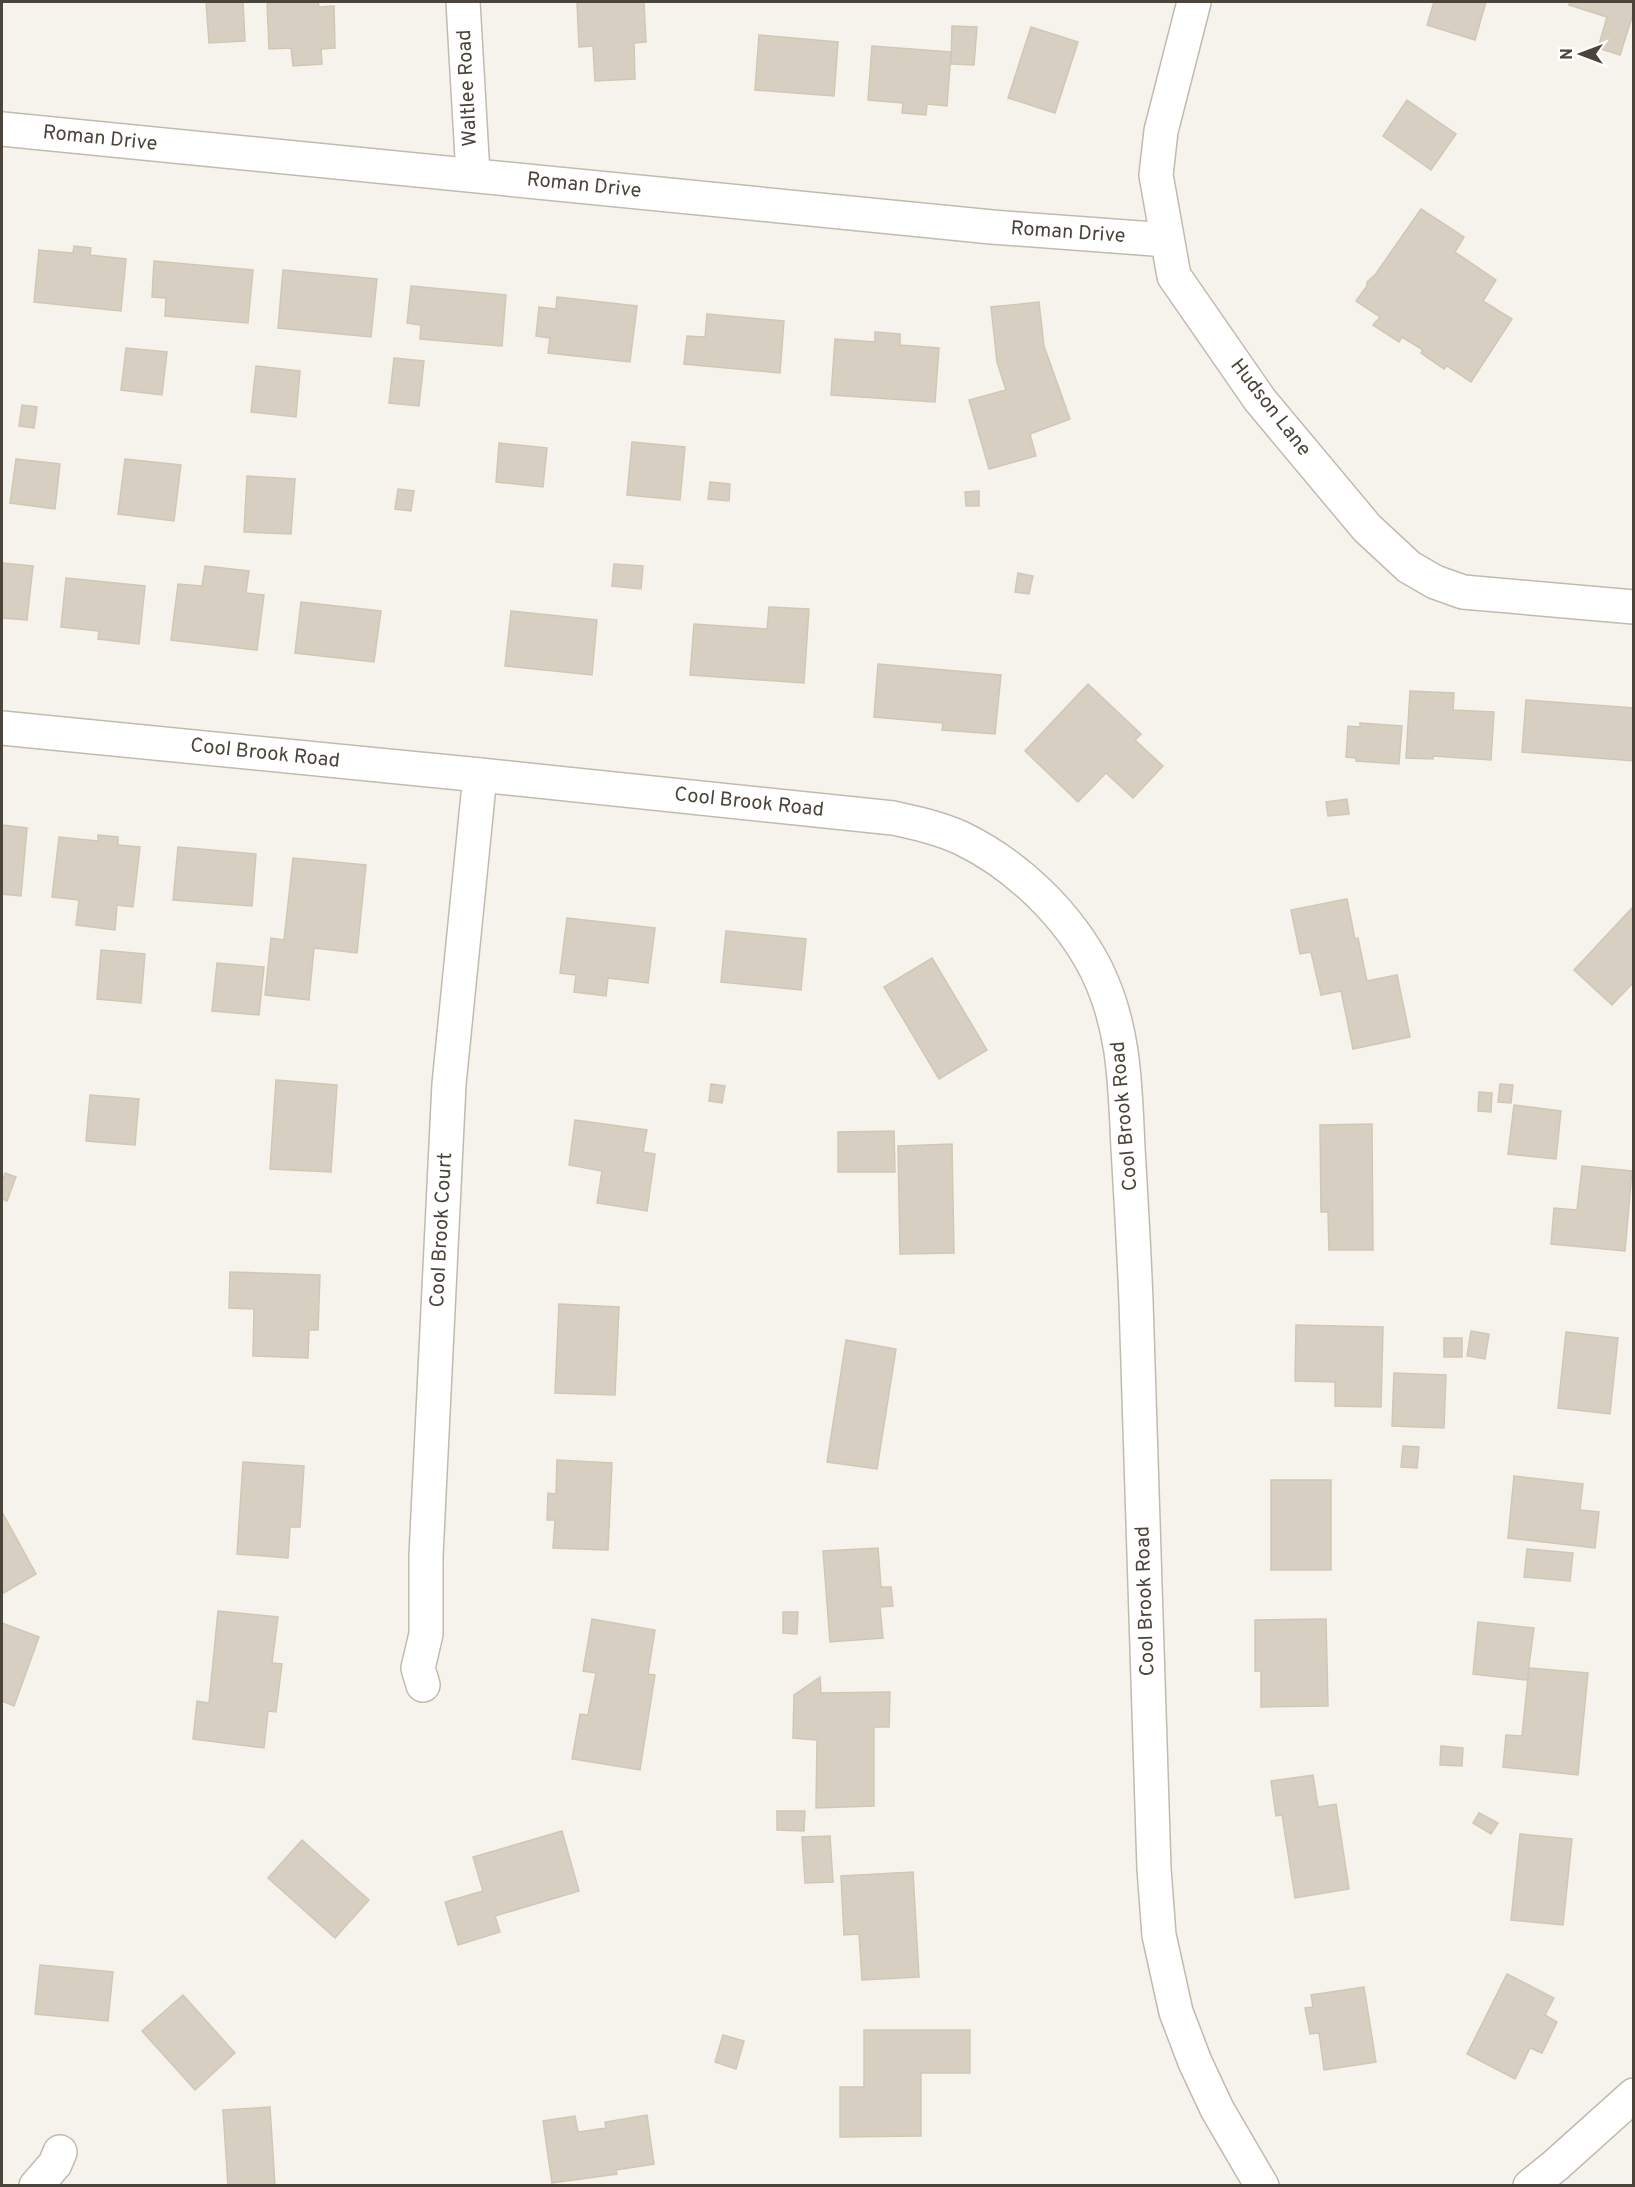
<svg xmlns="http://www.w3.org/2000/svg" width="1635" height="2187" font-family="Overpass,sans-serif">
<rect width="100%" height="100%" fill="#f6f3ec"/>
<g fill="#d7cfc2" stroke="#d2c7b5" stroke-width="1.5">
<path d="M206,2H243L245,41L209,43Z"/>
<path d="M267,2H318L319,7L334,6L335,48L321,49L322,64L293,66L291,48L269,49Z"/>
<path d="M577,2H644L646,42L634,43L635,79L595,81L593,46L579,47Z"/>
<path d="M1434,2H1486L1475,40L1427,25Z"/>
<path d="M1570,2H1634V11L1620,55L1598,48L1607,17L1569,5Z"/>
<path d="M952,26L977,27L974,65L951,64Z"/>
<path d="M1031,27L1078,42L1055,113L1008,98Z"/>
<path d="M759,35L838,42L834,96L755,90Z"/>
<path d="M872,46L951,52L947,106L927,104L926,115L902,113L903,103L868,100Z"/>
<path d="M1407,100L1456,134L1431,170L1383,136Z"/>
<path d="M1421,209L1464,237L1455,252L1496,280L1483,301L1512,319L1471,382L1447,366L1444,369L1421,353L1423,350L1402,337L1399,342L1373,325L1380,317L1356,301L1367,286V282L1375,275Z"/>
<path d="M74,246L91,248L90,255L126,259L121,311L34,302L39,250L73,253Z"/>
<path d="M154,261L253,270L248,323L165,316L166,298L152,297Z"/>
<path d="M283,270L377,279L371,337L278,328Z"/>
<path d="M411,286L506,295L502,346L420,339L421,325L407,323Z"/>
<path d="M557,297L637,306L630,362L548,353L550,338L536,336L539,307L556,309Z"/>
<path d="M1039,302L1044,346L1070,419L1030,434L1036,456L989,469L969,400L1006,390L997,362L991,307Z"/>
<path d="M707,314L784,321L780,373L684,364L687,336L705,337Z"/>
<path d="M875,332L900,334V345L939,348L935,402L831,395L835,339L875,342Z"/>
<path d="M126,348L167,352L162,395L121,390Z"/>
<path d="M394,358L424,361L419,406L389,403Z"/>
<path d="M256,366L300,371L296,417L251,412Z"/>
<path d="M22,405L37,407L34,428L19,426Z"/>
<path d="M632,442L685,447L680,500L627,495Z"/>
<path d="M499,443L547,448L543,487L496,482Z"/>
<path d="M16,459L60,464L55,509L10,503Z"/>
<path d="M125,459L181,465L174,521L118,514Z"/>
<path d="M247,476L295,479L291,534L244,532Z"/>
<path d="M710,482L730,484L729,501L708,499Z"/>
<path d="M398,489L414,491L411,511L395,509Z"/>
<path d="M979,491V506H966L965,492Z"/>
<path d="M2,563L33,566L27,620L2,618Z"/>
<path d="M614,564L643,566L641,589L612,586Z"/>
<path d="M205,566L249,571L246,593L264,595L257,650L171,640L178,584L202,586Z"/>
<path d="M1018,573L1033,576L1029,594L1015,592Z"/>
<path d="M66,578L145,586L139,644L98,639L99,631L61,627Z"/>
<path d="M301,602L381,611L374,662L295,653Z"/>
<path d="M769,607L809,609L804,683L690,675L694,624L767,629Z"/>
<path d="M511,611L597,620L592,675L505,666Z"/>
<path d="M878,664L1001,675L995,734L942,730L943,723L874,717Z"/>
<path d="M1088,684L1141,734L1135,740L1163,766L1133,798L1106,773L1078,802L1025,751Z"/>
<path d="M1410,691L1454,693L1453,710L1494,712L1491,760L1433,756V759L1406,758Z"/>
<path d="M1526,700L1634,708V761L1522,752Z"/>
<path d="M1360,723L1402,726L1399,764L1356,761V758L1346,757L1348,726L1360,727Z"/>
<path d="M1347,799L1349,814L1328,816L1326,802Z"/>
<path d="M2,825L27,828L21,896L2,894Z"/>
<path d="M98,835L118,837V845L140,847L133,907L117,905L115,930L76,925L79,900L52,897L59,837L98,841Z"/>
<path d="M178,847L256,854L252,906L173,900Z"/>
<path d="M293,858L366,865L357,953L314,948L309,1000L265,995L271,938L284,940Z"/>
<path d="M1347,899L1355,939L1358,938L1367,981L1397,975L1410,1037L1353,1049L1341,991L1321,995L1311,952L1300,954L1291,910Z"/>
<path d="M1634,906V982L1612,1005L1574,970Z"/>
<path d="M567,918L655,928L648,983L608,978L606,996L574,992L576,975L560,973Z"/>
<path d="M726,931L806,939L801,990L721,982Z"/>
<path d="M101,950L145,954L141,1003L97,999Z"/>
<path d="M932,958L987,1050L939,1079L884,987Z"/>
<path d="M217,963L264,967L259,1015L212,1011Z"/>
<path d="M276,1080L337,1085L331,1172L270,1169Z"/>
<path d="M711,1084L725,1086L722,1103L709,1101Z"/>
<path d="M1500,1084L1513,1085L1511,1103L1498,1102Z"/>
<path d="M1479,1092L1492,1093L1491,1112L1478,1111Z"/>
<path d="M90,1095L139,1099L135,1145L86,1141Z"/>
<path d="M1514,1105L1561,1111L1556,1159L1508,1154Z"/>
<path d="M575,1120L647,1130L643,1152L655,1154L647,1211L597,1203L602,1171L569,1165Z"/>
<path d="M1372,1124L1373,1250H1329L1328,1212H1321L1320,1125Z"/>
<path d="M894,1131L895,1172H838V1132Z"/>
<path d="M952,1144L954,1253L900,1254L898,1146Z"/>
<path d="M1582,1166L1632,1171L1625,1251L1551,1244L1554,1208L1577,1210Z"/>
<path d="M5,1173L16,1177L7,1201L2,1199V1182Z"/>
<path d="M230,1272L320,1275L318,1330H309L308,1358L253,1356L254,1309L229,1308Z"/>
<path d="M559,1304L619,1307L615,1395L555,1393Z"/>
<path d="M1296,1325L1383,1327L1381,1407L1335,1406V1382L1295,1381Z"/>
<path d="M1471,1331L1489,1334L1485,1359L1467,1356Z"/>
<path d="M1566,1332L1618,1338L1610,1414L1558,1408Z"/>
<rect x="1444" y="1338" width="18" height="19"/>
<path d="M846,1340L896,1349L877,1469L827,1462Z"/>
<path d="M1394,1373L1446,1375L1444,1428L1392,1426Z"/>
<path d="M1403,1446L1419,1447L1417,1468L1401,1467Z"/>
<path d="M557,1460L612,1463L608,1550L553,1548L555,1520H547L548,1493L556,1494Z"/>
<path d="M243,1462L304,1466L300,1527H290L288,1558L237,1554Z"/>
<path d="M1514,1476L1583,1484L1580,1510L1599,1512L1595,1548L1508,1538Z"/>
<rect x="1271" y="1480" width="60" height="90"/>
<path d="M2,1512L36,1574L2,1594Z"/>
<path d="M878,1548L881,1587H891L893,1606L880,1607L883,1638L830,1642L823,1551Z"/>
<path d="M1527,1549L1573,1553L1570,1581L1524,1577Z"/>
<path d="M218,1611L278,1617L272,1663L282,1664L276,1712L268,1711L264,1748L193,1739L197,1701L209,1703Z"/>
<path d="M783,1612H798L797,1634L783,1633Z"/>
<path d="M592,1619L655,1630L648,1674L655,1675L640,1770L572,1759L580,1714L588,1715L596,1673L583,1671Z"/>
<path d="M1326,1619L1328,1706L1261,1707V1671H1255V1620Z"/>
<path d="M1478,1622L1534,1628L1527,1680L1473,1674Z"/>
<path d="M2,1623L39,1637L14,1706L2,1701Z"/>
<path d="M1529,1668L1588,1673L1578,1775L1503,1767L1506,1735L1522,1736Z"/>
<path d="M820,1677L821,1693L890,1692L889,1727H874V1806L816,1808L817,1740L793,1738L794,1695Z"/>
<path d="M1441,1746L1463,1748L1462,1766L1440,1765Z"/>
<path d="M1313,1775L1318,1807L1336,1804L1349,1889L1295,1898L1282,1815L1276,1816L1271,1781Z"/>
<path d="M777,1811H805L804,1831L777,1830Z"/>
<path d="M1479,1813L1498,1823L1491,1834L1473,1823Z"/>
<path d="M562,1831L579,1891L495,1916L500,1932L458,1945L445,1902L483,1891L473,1857Z"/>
<path d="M1520,1834L1572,1839L1563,1925L1511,1920Z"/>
<path d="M830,1836L833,1882L805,1883L802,1837Z"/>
<path d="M302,1840L369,1900L335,1938L268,1878Z"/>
<path d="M913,1872L919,1977L862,1980L859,1934L844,1935L841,1876Z"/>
<path d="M40,1965L113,1972L108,2021L35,2014Z"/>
<path d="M1507,1974L1554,1998L1545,2015L1557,2022L1542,2053L1530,2048L1515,2079L1467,2054Z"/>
<path d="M1364,1987L1376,2062L1324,2070L1319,2033L1310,2034L1305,2008L1313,2007L1311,1995Z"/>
<path d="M183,1995L235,2053L195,2090L142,2031Z"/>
<path d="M864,2030H970V2073H921V2136L840,2137V2087H864Z"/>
<path d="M723,2035L744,2041L736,2069L715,2062Z"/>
<path d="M270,2107L275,2186H228L223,2110Z"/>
<path d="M647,2115L654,2164L616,2170L617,2174L552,2183L543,2121L575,2116L578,2132L606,2128L605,2122Z"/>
</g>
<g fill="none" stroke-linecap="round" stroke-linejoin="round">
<g stroke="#c1bbaf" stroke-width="36">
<g id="minor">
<path d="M463,2L473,175"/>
<path d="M1194,2L1161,131L1156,175L1174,276L1260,400L1367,528L1409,567L1435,582L1463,592L1634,607"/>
<path d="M2,129L992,227L1167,240"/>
<path d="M2,728L480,775L893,818C916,823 939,828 961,838C1017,865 1069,915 1097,971C1125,1029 1125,1086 1128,1148C1131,1199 1134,1250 1136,1301C1142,1490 1148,1679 1154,1869L1159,1935L1176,2012L1195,2062L1217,2109L1262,2186"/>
<path d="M423,1685L418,1668L426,1634V1556L449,1084L480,775"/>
<path d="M36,2186L55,2164L60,2152"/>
<path d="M1530,2186L1556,2165L1634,2095"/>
</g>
</g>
<use href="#minor" stroke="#fff" stroke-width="33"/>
</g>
<g text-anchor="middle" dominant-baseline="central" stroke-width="4.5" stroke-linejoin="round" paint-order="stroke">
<g font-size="20" fill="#4a443a" stroke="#fff">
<text transform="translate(468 88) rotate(-93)">Waltlee Road</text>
<text transform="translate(100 139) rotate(6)">Roman Drive</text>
<text transform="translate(584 186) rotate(6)">Roman Drive</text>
<text transform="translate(1068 233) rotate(4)">Roman Drive</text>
<text transform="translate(1270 408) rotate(52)">Hudson Lane</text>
<text transform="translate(265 754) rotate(6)">Cool Brook Road</text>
<text transform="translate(749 803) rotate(6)">Cool Brook Road</text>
<text transform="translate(1125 1116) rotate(-95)">Cool Brook Road</text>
<text transform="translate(442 1230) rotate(-87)">Cool Brook Court</text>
<text transform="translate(1146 1601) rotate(-92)">Cool Brook Road</text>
</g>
</g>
<rect width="1635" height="2187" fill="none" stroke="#4a443a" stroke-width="6"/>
<g transform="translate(1581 54) rotate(270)" stroke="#ffffff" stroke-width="4.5" paint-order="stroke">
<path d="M0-4.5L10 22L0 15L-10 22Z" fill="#4a443a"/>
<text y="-9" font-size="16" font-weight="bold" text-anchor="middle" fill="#4a443a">N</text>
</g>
</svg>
